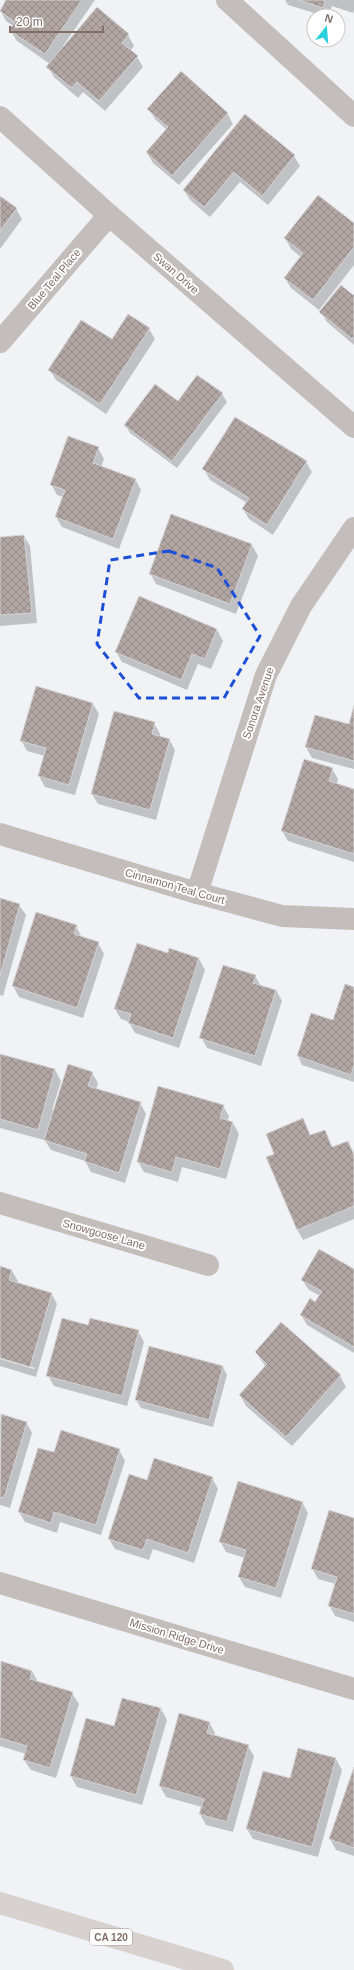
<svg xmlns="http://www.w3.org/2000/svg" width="354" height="1970" font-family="Helvetica,sans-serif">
<defs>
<pattern id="building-cross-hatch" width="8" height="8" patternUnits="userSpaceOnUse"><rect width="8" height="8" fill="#b1a6a3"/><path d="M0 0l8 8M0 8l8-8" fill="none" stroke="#958b88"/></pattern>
</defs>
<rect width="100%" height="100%" fill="#f1f2f5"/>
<g fill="#0003">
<path d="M7,0H95L63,46L128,35L134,46L130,51L137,57L143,67L105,111L83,92L78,98L54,77L48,67L50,64L17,41L10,30L13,26L6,21L0,10Z"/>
<path d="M285,0H354V10L353,13L332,6L329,16H324L288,5Z"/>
<path d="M149,109L227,113L233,124L179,185L153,163L147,153L167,130L155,119Z"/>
<path d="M246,115L294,156L300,166L268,205L240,182L210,217L190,200L184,190Z"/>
<path d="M0,197L16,209L22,219L0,249Z"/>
<path d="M354,224V265L319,310L291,288L285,278L301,257L291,249L285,238Z"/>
<path d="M354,295V345L327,322L321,312Z"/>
<path d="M149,329L155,339L106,414L56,380L50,370L112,341Z"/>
<path d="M197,376L222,394L227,402L177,468L130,433L125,425L178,402Z"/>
<path d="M98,448L104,459L101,467L135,479L141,490L119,549L62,527L56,517L63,497L57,495L51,484Z"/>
<path d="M306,462L312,472L273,535L249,519L243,509L247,503L210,480L204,469Z"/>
<path d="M171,515L252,545L258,556L236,614L156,584L150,573Z"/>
<path d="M24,536L30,546L37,623L0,626V538Z"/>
<path d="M139,597L217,630L223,641L211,669L198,664L187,690L122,662L116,652Z"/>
<path d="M93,704L99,714L75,795L45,787L39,776L45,756L27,751L21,740Z"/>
<path d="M354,709V769L312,758L306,747L349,726Z"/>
<path d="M154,723L160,734V737L169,739L175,750L156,820L98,804L92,794Z"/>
<path d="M332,769L338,779L337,784L354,790V862L288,841L282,831Z"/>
<path d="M0,899L19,905L26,915L3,996L0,995Z"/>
<path d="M76,926L82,938L98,943L104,954L83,1018L19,997L13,986Z"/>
<path d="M170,949L199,959L205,970L179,1048L135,1033L129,1022L121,1019L115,1009L168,954Z"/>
<path d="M255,976L261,986L276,990L282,1001L261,1066L207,1048L201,1037Z"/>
<path d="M354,988V1082L302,1065L298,1056L312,1014L333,1022Z"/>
<path d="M0,1055L55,1070L61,1081L52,1110L54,1111L92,1073L98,1083L96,1090L140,1103L146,1114L125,1183L91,1172L85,1161L51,1150L44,1139V1140L0,1128Z"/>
<path d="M223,1106L229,1116L227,1122L233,1123L239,1134L226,1179L182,1167L178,1182L144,1172L138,1162Z"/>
<path d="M303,1120L311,1136L324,1131L333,1148L348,1142L354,1153V1219L303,1240L297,1229L276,1155Z"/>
<path d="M0,1267L12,1271L18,1281L17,1283L51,1293L57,1304L36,1377L0,1366V1359L34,1369L35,1368L0,1357Z"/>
<path d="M354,1270V1353L307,1325L301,1315L316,1303L320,1296L309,1290L302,1280Z"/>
<path d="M89,1326L138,1331L144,1342L127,1406L54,1386L48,1376Z"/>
<path d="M256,1353L340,1376L346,1387L292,1446L246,1406L240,1395L266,1367Z"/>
<path d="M223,1367L227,1375L213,1427L141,1408L136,1400Z"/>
<path d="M1,1415L26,1422L32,1433L10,1508L0,1505Z"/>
<path d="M119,1450L125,1461L101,1535L60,1522L57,1533L25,1522L19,1512L55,1454Z"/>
<path d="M212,1478L218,1489L194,1563L153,1549L149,1560L115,1549L109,1539L148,1482Z"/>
<path d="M302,1502L308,1513L281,1598L245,1587L239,1577L245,1558L226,1552L220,1541Z"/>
<path d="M354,1519V1622L335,1616L329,1605L336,1584L318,1579L312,1568Z"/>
<path d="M1,1662L32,1671L38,1682L72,1693L79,1704L56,1778L31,1770L24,1760L26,1754L0,1746Z"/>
<path d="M161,1709L167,1720L142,1805L77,1787L71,1776Z"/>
<path d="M209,1722L215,1733L214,1736L248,1746L254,1756L233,1832L206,1825L200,1814L202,1807L166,1797L160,1786Z"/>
<path d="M299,1749L336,1759L342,1770L318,1857L253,1839L247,1829L290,1780Z"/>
<path d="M354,1770V1856L336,1850L330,1839Z"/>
</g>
<g fill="url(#building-cross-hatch)" stroke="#d4d4d6">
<path d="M6,0H82L45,54L9,30L15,22L0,11Z"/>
<path d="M299,0H325L323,8Z"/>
<path d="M97,7L129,34L122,43L138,56L99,101L77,82L72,88L46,67Z"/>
<path d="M181,71L228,113L172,176L146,152L168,127L147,109Z"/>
<path d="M245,114L295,155L262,196L234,172L204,207L183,190Z"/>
<path d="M318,195L354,223V247L313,300L284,278L303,253L284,238Z"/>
<path d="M0,196L17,208L0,231Z"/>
<path d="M341,285L353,295L354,294V336L352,339L319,312Z"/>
<path d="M128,314L150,328L100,404L48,370L81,320L112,339Z"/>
<path d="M197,375L223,393L172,461L124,425L155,384L178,401Z"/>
<path d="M235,417L307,461L267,525L242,509L249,498L202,469Z"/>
<path d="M68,436L99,447L93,463L136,479L113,539L55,517L65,490L50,485Z"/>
<path d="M171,514L252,544L230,604L149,574Z"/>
<path d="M24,535L32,613L0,615V537Z"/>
<path d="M139,596L217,629L205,659L192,654L181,680L115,652Z"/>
<path d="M36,686L93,703L69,785L38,776L46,748L20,741Z"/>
<path d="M354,705V761L305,747L315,715L349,724Z"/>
<path d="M114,711L155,722L152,734L170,739L150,810L91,794Z"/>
<path d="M304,759L333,768L329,781L354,789V854L281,831Z"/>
<path d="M0,898L20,904L0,976Z"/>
<path d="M36,912L77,925L74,934L99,942L77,1008L12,986Z"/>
<path d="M137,943L168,953L169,948L199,958L173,1038L128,1023L131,1014L114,1009Z"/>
<path d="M223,965L256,975L253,983L276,990L255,1056L199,1038Z"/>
<path d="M345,984L354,987V1065L351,1075L297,1056L311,1013L333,1020Z"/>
<path d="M0,1054L55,1069L38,1130L0,1119Z"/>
<path d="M68,1064L93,1072L88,1086L141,1102L119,1173L84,1161L87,1154L44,1140Z"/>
<path d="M158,1086L224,1105L220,1118L233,1122L220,1169L176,1157L172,1172L137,1162Z"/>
<path d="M303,1118L310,1135L325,1130L332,1147L348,1141L354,1155V1206L297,1230L266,1157L274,1154L266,1134Z"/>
<path d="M319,1249L354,1269V1347L300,1315L310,1298L315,1302L322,1291L301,1280Z"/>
<path d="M0,1266L12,1270L9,1280L52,1293L30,1367L0,1358Z"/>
<path d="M62,1318L88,1325L90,1318L139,1330L122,1396L46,1376Z"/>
<path d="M281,1322L341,1375L286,1437L239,1395L267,1364L255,1352Z"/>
<path d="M149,1346L223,1366L209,1420L135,1400Z"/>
<path d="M1,1414L27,1422L4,1498L0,1497Z"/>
<path d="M61,1430L120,1449L96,1525L54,1512L51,1523L18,1512L38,1448L54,1452Z"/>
<path d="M154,1458L213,1477L188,1553L147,1539L143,1550L108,1539L129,1474L147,1480Z"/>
<path d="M238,1481L303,1502L276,1588L238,1577L246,1550L219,1542Z"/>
<path d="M329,1510L354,1518V1614L328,1606L337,1577L311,1569Z"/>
<path d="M1,1661L32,1671L30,1679L73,1692L50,1768L23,1760L27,1746L0,1738Z"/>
<path d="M122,1698L161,1708L136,1795L70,1776L86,1718L114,1726Z"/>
<path d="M179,1713L210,1722L207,1733L249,1745L227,1822L199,1814L204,1799L159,1786Z"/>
<path d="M298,1748L336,1758L312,1847L246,1829L263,1771L290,1778Z"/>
<path d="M354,1767V1848L329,1839Z"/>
</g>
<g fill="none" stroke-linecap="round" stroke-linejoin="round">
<g stroke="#c3bebb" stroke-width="22">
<path d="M227,0L354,116"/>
<path d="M0,117L109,215L354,427"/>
<path d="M0,342L109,215"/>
<path d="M0,834L197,893L282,916L354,919"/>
<path d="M197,893L266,675L301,606L354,528"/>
<path d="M0,1203L208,1265"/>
<path d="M0,1583L354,1689"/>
</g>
<path stroke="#d7d1cf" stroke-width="22" d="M0,1903L223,1970"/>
</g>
<path fill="none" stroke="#1d4ed8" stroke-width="3" stroke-dasharray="8 5" stroke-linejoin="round" d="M169,551L217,568L260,636L224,698H139L97,644L110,560Z"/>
<g text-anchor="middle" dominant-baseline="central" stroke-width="4" stroke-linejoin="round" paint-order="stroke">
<rect fill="#fff" stroke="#a79993" stroke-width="1" x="90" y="1929" width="42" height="16" rx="3"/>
<g font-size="10" font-weight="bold" fill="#816d65">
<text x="111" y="1937">CA 120</text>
</g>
<g font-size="11" fill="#816d65" stroke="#fff">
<text transform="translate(176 273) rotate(41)">Swan Drive</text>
<text transform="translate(54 279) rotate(-50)">Blue Teal Place</text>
<text transform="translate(258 703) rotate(-71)">Sonora Avenue</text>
<text transform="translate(175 886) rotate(16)">Cinnamon Teal Court</text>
<text transform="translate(104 1234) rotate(16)">Snowgoose Lane</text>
<text transform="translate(177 1636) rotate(17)">Mission Ridge Drive</text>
</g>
</g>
<g transform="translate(326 28) rotate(17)"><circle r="19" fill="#ffffff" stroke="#cdc5c1"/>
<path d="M0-3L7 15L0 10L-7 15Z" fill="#2bcedb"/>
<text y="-6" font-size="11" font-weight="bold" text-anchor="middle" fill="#816d65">N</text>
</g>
<path d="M10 26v6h93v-6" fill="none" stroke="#816d65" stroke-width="2"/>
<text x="16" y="26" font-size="12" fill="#816d65" stroke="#ffffff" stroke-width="3" paint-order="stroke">20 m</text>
</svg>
